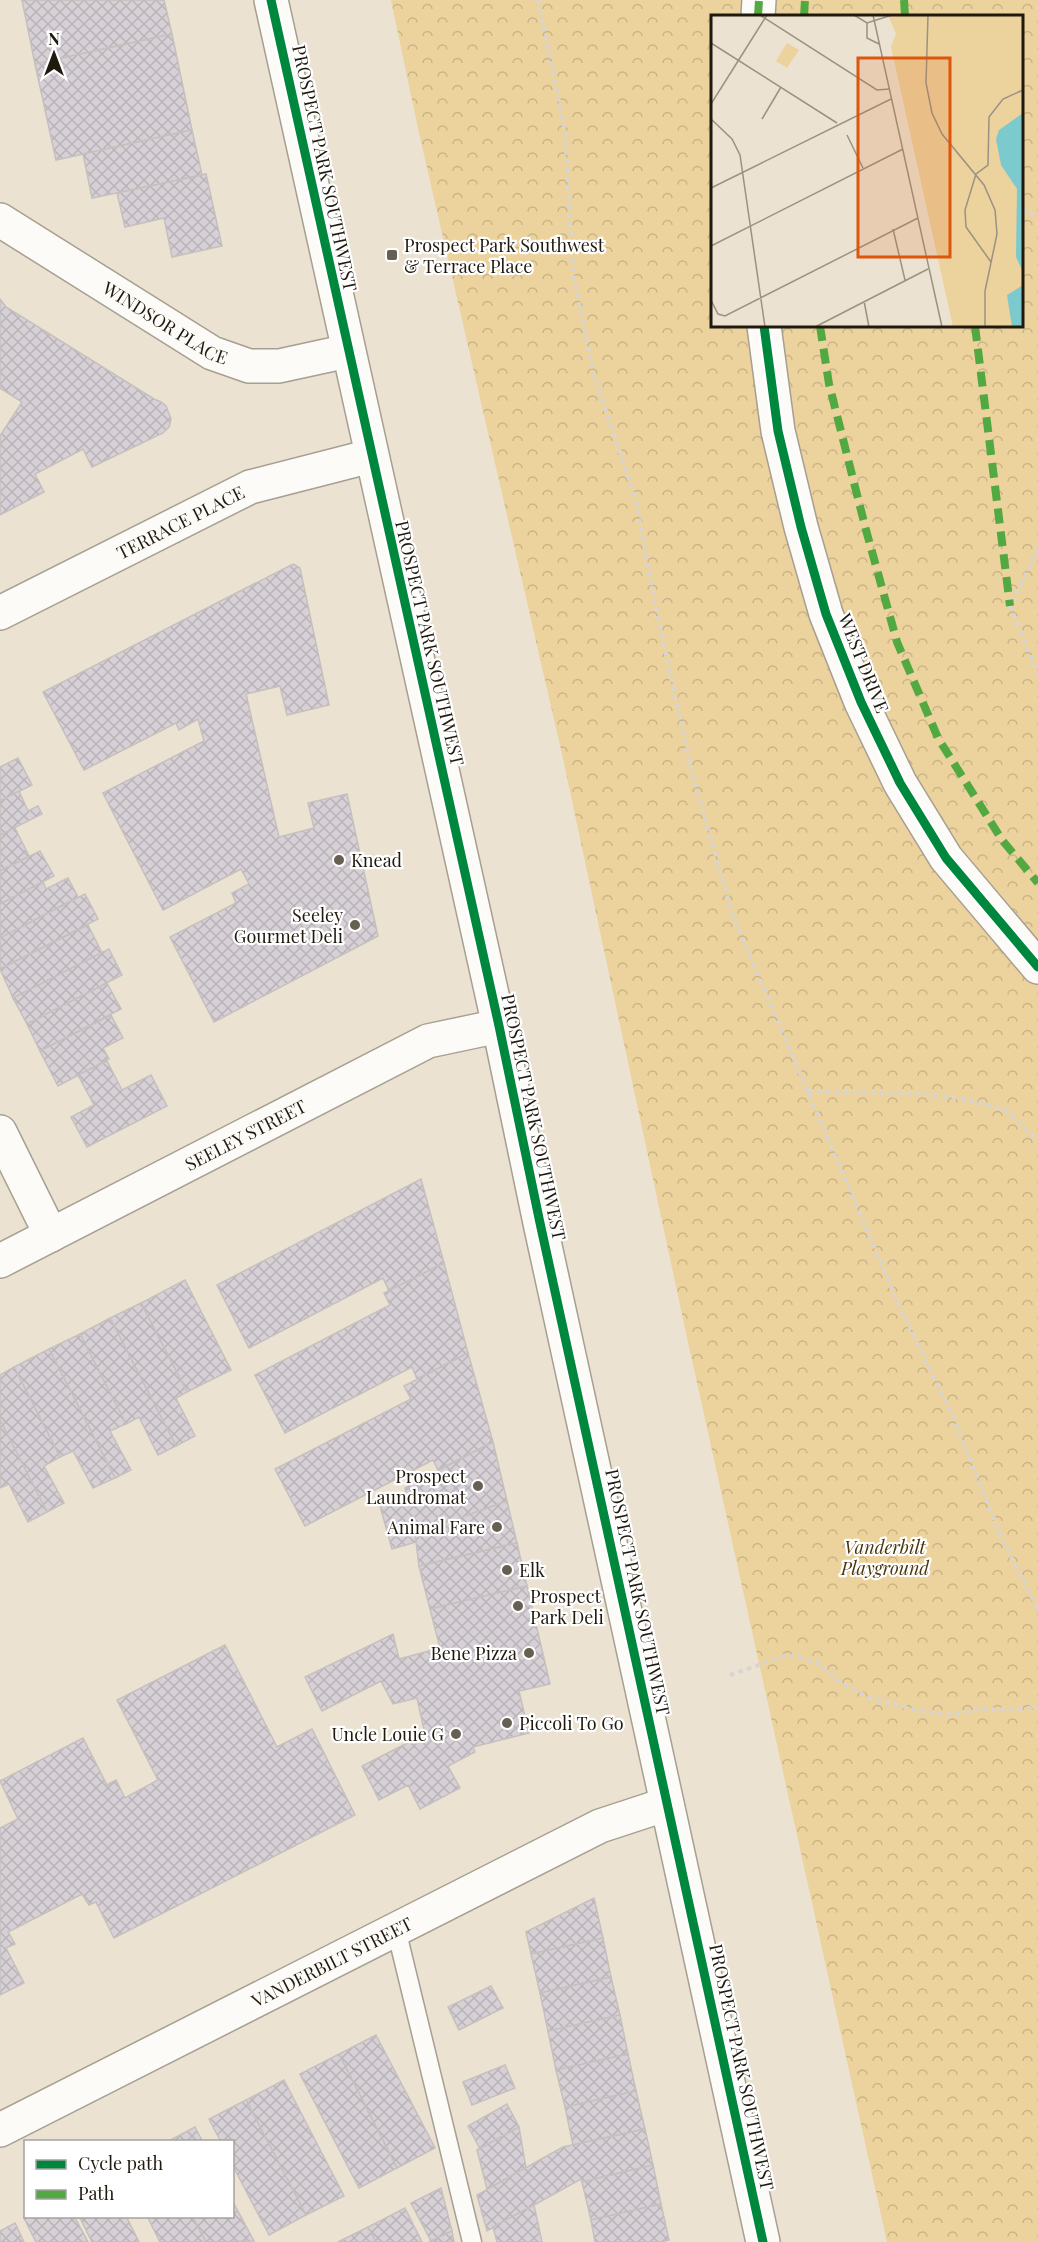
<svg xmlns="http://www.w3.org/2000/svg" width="1038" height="2242" font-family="'Playfair Display',serif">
<defs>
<pattern id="park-crowns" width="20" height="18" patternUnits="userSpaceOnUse" patternTransform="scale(1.5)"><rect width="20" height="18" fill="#ecd29d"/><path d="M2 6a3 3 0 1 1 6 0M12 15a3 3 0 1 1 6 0" fill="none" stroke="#cab486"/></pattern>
<pattern id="building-cross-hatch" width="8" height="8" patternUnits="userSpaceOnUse" patternTransform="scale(1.5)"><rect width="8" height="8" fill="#d7d1d7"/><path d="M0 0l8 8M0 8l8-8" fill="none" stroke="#b8b3b7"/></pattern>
</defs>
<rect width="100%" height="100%" fill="#ebe2d1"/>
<path fill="url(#park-crowns)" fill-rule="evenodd" d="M391,0H1038V2242H887L686,1333L562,754L419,133ZM712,16H1022V326H712Z"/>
<g fill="url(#building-cross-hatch)" stroke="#c5c0be" stroke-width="1.5">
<path d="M22,0H164L172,34L35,64Z"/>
<path d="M172,34L192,130L56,160L35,64Z"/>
<path d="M192,130L202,175L92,198L83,154Z"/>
<path d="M206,174L222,246L172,257L164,218L125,227L117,193Z"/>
<path d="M0,299L6,307L154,399L161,402L166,406L171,419L169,427L163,433L92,467L83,449L35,474L44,492L0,515V436L22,402L0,388Z"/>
<path d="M293,564L300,568L329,705L287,715L280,686L246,694L279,837L314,828L308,803L347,794L378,936L214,1022L170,937L236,903L232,893L249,884L241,869L163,910L103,793L204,741L198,719L179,730L176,723L84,770L43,692Z"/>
<path d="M18,758L32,785L0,801V767Z"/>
<path d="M19,791L28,811L38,806L42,814L0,835V801Z"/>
<path d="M15,828L29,856L0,871V835Z"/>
<path d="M40,851L54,876L0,904V871Z"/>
<path d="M68,878L78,897L0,938V904L43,882L46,889Z"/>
<path d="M85,894L98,919L0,969V938Z"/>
<path d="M88,925L102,953L13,998L0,969Z"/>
<path d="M109,949L122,975L27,1024L13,998Z"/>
<path d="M107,983L121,1009L40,1051L27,1024Z"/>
<path d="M111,1015L123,1038L103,1048L109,1059L58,1086L40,1051Z"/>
<path d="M107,1061L122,1090L151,1075L167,1106L87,1147L71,1117L94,1105L78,1075Z"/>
<path d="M421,1179L444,1263L389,1291L383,1278L249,1348L217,1285Z"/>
<path d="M444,1263L468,1353L417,1379L412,1367L285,1433L255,1375L390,1305L384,1293Z"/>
<path d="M185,1280L231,1370L187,1392L141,1303Z"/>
<path d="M141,1303L187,1392L176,1398L195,1436L176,1446L110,1318Z"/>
<path d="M110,1318L176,1446L158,1455L139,1417L126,1424L80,1334Z"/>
<path d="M80,1334L126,1424L110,1431L131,1470L115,1478L49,1349Z"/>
<path d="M49,1349L115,1478L93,1488L73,1451L60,1457L14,1367Z"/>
<path d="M468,1353L493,1442L438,1470L433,1460L305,1526L275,1469L411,1399L404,1386Z"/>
<path d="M14,1367L60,1457L44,1466L64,1503L47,1512L0,1420V1375Z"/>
<path d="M0,1420L47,1512L28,1522L9,1484L0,1488Z"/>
<path d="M493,1442L507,1501L415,1534L416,1542L392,1549L380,1506L407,1498L405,1488Z"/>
<path d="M507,1501L517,1543L419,1566L415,1534Z"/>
<path d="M517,1543L527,1586L430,1609L419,1566Z"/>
<path d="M527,1586L550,1684L519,1691L529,1733L473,1747L475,1752L448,1766L460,1788L420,1809L408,1785L379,1800L362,1766L425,1734L417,1698L393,1704L381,1681L322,1711L305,1677L393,1634L399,1659L440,1648L430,1609Z"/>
<path d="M225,1645L277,1747L312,1729L355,1815L114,1938L96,1902L89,1905L82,1894L8,1932L15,1944L6,1948L24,1983L0,1995V1828L18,1819L0,1781L83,1738L107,1785L116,1780L125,1798L158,1780L117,1700Z"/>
<path d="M594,1898L603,1938L531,1954L526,1932Z"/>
<path d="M603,1938L611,1977L540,1993L531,1954Z"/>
<path d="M611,1977L620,2015L548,2031L540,1993Z"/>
<path d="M491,1986L503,2008L459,2030L448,2007Z"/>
<path d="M620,2015L628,2054L556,2070L548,2031Z"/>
<path d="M376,2035L435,2148L397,2168L339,2054Z"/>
<path d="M339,2054L397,2168L359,2188L300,2074Z"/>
<path d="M628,2054L636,2091L565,2107L556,2070Z"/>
<path d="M505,2065L515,2088L472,2105L463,2082Z"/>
<path d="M284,2080L344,2196L306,2215L246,2100Z"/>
<path d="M636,2091L645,2129L573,2145L565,2107Z"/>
<path d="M246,2100L306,2215L269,2235L232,2164V2142H221L209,2119Z"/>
<path d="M507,2104L519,2127L480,2149L468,2126Z"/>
<path d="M195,2127L203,2142H167Z"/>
<path d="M519,2127L526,2168L487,2189L477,2150Z"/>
<path d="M645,2129L653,2165L582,2182L581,2179L487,2231L477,2195L563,2147Z"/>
<path d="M653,2165L661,2204L591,2220L582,2182Z"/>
<path d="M441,2188L452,2231L431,2241L411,2203Z"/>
<path d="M232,2200L254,2241L206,2242L192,2216H232Z"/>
<path d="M661,2204L669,2240L661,2242H595L591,2220Z"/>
<path d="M534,2205L542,2242H497L493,2227Z"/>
<path d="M405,2208L422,2242H376L368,2227Z"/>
<path d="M27,2216H74L88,2242H36L24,2218Z"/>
<path d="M79,2216H126L139,2242H92Z"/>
<path d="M147,2216H192L206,2242H160Z"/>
<path d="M15,2223L24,2242H0V2231Z"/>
<path d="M368,2227L376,2242H338Z"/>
<path d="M452,2231L454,2242H429L431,2241Z"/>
</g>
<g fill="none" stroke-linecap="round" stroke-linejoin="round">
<g stroke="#a69f92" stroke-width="21">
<path id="lane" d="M396,1929L472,2242"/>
</g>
<g stroke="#a69f92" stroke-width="36">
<g id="street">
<path d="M758,16L759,0"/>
<path id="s1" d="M0,220L212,353L249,366H279L348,351"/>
<path d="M764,326L778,431L801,527L826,614L861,702L900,783L946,858L1038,967"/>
<path id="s2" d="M0,613L250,487L371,456"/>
<path d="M0,1132L51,1235"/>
<path id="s3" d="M0,1261L428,1041L499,1026"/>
<path id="s4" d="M0,2130L600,1826L667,1804"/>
</g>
</g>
<g stroke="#a69f92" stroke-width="36">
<path id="secondary" d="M271,0L499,1026L540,1223L763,2242"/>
</g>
<g stroke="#d8d5d0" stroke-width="4" stroke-dasharray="4.5 4.5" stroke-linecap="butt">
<path d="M538,0L565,131L573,274L594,375L636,500L654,598L691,770L733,916L898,1303L951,1412L1002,1539L1038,1609"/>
<path d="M1022,209L1038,217"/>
<path d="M1038,549L1010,606L1038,674"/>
<path d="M808,1092L918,1093L965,1099L1007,1111L1038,1141"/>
<path d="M730,1675L787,1655L816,1662L842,1683L870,1698L917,1710L946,1715L978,1710L1038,1708"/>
</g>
<use href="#lane" stroke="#fcfbf8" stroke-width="18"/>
<use href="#street" stroke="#fcfbf8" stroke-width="33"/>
<use href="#secondary" stroke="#fcfbf8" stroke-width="33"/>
<g stroke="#52a941" stroke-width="8" stroke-dasharray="15 8" stroke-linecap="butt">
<path d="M904,0L905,16"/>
<path d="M758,16L759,0"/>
<path d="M804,16L805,0"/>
<path d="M820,326L829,384L866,530L897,642L938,738L1002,840L1038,883"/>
<path d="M975,326L1010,606"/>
</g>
<g stroke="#fff" stroke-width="13">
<g id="cycleway">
<path d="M271,0L499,1026L540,1223L763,2242"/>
<path d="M764,326L778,431L801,527L826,614L861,702L900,783L946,858L1038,967"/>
</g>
</g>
<use href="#cycleway" stroke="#00873e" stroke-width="9"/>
</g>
<g fill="#665f52" stroke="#fff" stroke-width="2">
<rect x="386" y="249" width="12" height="12" rx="3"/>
<circle cx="339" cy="860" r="6"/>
<circle cx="355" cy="925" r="6"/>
<circle cx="478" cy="1486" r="6"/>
<circle cx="497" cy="1527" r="6"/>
<circle cx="507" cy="1570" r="6"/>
<circle cx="518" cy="1606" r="6"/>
<circle cx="529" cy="1653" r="6"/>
<circle cx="507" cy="1723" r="6"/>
<circle cx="456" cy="1734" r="6"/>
</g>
<g text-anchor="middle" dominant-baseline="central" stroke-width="4.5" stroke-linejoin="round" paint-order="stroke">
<g font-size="18" fill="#1f190e" stroke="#fff">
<text transform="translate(325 168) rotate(78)">PROSPECT PARK SOUTHWEST</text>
<text stroke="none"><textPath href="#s1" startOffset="195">WINDSOR PLACE</textPath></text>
<text stroke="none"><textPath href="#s2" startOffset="202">TERRACE PLACE</textPath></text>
<text transform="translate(430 643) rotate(77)">PROSPECT PARK SOUTHWEST</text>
<text transform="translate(864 663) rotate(68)">WEST DRIVE</text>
<text transform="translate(534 1117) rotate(78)">PROSPECT PARK SOUTHWEST</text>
<text stroke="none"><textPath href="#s3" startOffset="276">SEELEY STREET</textPath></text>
<text transform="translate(638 1592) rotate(78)">PROSPECT PARK SOUTHWEST</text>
<text stroke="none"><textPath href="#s4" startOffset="372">VANDERBILT STREET</textPath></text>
<text transform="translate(742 2067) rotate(78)">PROSPECT PARK SOUTHWEST</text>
</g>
<g font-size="18" fill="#1f190e" stroke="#fff" text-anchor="start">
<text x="404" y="245">Prospect Park Southwest<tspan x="404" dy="21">&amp; Terrace Place</tspan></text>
<text x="351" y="860">Knead</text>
<text x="343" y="915" text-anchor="end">Seeley<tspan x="343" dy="21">Gourmet Deli</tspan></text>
<text x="466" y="1476" text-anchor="end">Prospect<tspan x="466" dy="21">Laundromat</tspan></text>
<text x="485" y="1527" text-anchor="end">Animal Fare</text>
<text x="519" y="1570">Elk</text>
<text x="530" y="1596">Prospect<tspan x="530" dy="21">Park Deli</tspan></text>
<text x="517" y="1653" text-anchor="end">Bene Pizza</text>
<text x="519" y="1723">Piccoli To Go</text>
<text x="444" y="1734" text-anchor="end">Uncle Louie G</text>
</g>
<g font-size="18" font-style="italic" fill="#49360b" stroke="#fff">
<text x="885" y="1547">Vanderbilt<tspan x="885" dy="21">Playground</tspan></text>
</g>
</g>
<g transform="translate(711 15)">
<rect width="312" height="312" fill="#ebe2d1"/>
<path d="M177,0H312V312H242L180,32L185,19Z" fill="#ecd29d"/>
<path d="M76,28L88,35L76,53L65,46Z" fill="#ecd29d"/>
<path d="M312,98V257L305,242L306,174L290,150L285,124L288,115ZM312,270V312H301L296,280Z" fill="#7dcace"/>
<path fill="none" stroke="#999283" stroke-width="1.5" d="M49,0L166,75L178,74M143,0L156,8L181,0M162,0L231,312M217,0L215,68L221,98L231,119L273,170L284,195L286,219L274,276V312M156,8V23L168,29M0,28L126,108M0,89L56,0M0,104L21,124L29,140L54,312M51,104L70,72M136,120L152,153M0,173L180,84M182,214L194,265M0,231L192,134M280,247L255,212L254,195L265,159L277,150L278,102L292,84L312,75M0,285L7,299L14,301L207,203M153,286L158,312M104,312L217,254"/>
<path fill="#de560c" fill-opacity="0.15" stroke="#de560c" stroke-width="3" d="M147,43H239V242H147Z"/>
<rect width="312" height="312" fill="none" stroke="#1f190e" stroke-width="3"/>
</g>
<rect x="24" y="2140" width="210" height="78" fill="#ffffff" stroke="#a5a39f" stroke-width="1.5"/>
<rect x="36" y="2160" width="30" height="9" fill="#00873e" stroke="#a5a39f" stroke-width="1.5"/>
<text x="78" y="2170" font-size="18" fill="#1f190e">Cycle path</text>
<rect x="36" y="2190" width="30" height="9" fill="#52a941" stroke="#a5a39f" stroke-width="1.5"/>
<text x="78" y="2200" font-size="18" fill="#1f190e">Path</text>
<g transform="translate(54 54)" stroke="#ffffff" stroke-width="4.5" paint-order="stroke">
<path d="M0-4.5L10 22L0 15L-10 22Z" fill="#1f190e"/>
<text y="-9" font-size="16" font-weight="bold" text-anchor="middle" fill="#1f190e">N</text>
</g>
</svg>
